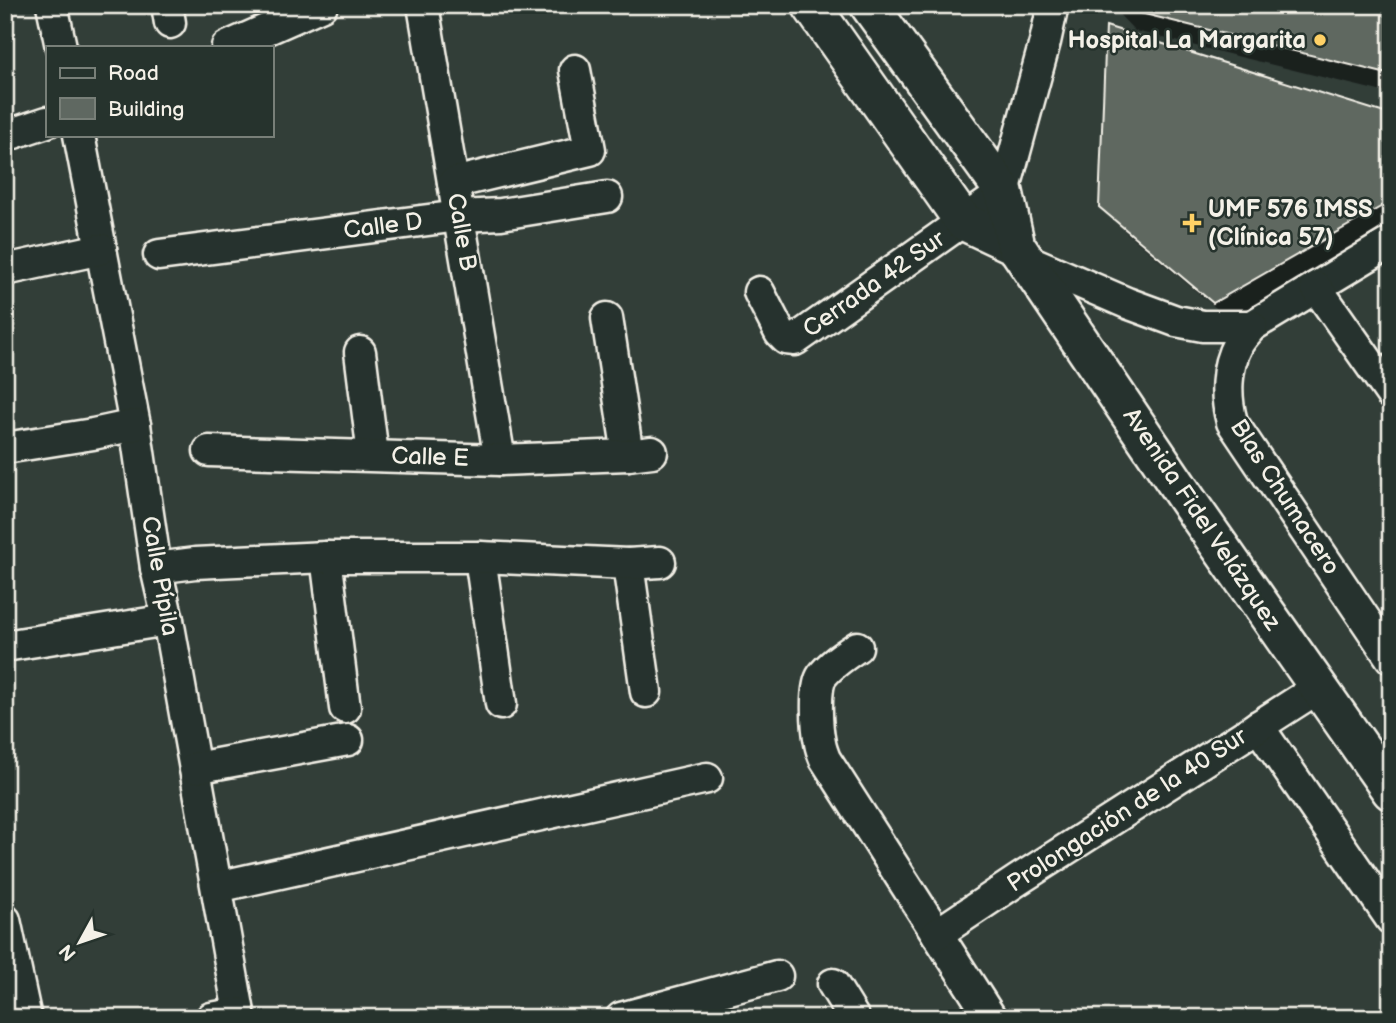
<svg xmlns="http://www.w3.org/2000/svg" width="1396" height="1023" font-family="'Balsamiq Sans',sans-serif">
<rect width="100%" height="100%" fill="#323e38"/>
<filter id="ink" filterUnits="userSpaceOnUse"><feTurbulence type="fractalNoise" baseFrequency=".0143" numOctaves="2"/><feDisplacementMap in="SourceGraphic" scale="14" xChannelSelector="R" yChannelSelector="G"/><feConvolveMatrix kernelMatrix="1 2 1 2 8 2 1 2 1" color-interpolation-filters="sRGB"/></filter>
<g filter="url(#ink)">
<g fill="#0007">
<path d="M1110,5H1391V94L1135,31Z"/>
<path d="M1391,117V242L1240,328L1128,234L1101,207Z"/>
</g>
<g fill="#5f6861" stroke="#f4f1e8" stroke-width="2">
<path d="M1108,5H1391V75Z"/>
<path d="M1106,26L1391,115V201L1213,303L1099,207Z"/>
</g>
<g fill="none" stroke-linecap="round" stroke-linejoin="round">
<g stroke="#f4f1e8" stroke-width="35">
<g id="minor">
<path d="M52,5L61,47"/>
<path d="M167,5L170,23"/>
<path d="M423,5L500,460"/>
<path d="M227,47L322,5"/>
<path d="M79,135L135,425L156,568L168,620L240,1018"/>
<path d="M5,136L47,122"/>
<path d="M453,183L590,150L575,70"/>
<path d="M1391,242L1252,326C1247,332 1241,338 1238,344C1225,368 1225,397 1232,422L1391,658"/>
<path d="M159,255L459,216L501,214L607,197"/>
<path d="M1025,259L1127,303L1176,321L1203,326H1252"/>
<path d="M5,270L101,249"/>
<path d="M1316,287L1391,394"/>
<path d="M759,292L780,333L786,339L795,340L1004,192L1045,42L1053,5"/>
<path d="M607,318L628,455"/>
<path d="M360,352L373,455"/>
<path d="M5,448L93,434L135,425"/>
<path d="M209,451L500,460L628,455L652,452"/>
<path d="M326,557L345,708"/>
<path d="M480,557L501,704"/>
<path d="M628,564L646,692"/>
<path d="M156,568L195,563L326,557H480L628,564L660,562"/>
<path d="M5,646L168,620"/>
<path d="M857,647C845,655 831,664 822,676C814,687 817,729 820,743C821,749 823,754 825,759L991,1018"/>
<path d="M1258,726L1391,919"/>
<path d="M195,768L348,740"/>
<path d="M217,887L707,778"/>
<path d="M5,920L26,1018"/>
<path d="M937,934L1018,880L1318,688"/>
<path d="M833,984L854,1018"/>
<path d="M211,1018L239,1013"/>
<path d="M621,1018L777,976"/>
</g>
</g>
<g stroke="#f4f1e8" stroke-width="42">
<g id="major">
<path d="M811,5L963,221L1016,246"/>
<path d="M869,5L1004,192L1016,246L1188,501L1391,791"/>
</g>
</g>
<use href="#minor" stroke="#26332d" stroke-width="30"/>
<use href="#major" stroke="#26332d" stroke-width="37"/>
</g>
</g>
<g fill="#ffd166" stroke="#26332d" stroke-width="2.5">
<circle cx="1320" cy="40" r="7"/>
<path d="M1188.5 212.5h7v7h7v7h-7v7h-7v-7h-7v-7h7z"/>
</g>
<g text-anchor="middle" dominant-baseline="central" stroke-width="5" stroke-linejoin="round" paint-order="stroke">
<g font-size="24" font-weight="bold" fill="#f4f1e8" stroke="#26332d" text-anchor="end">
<text x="1306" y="40">Hospital La Margarita</text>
<text x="1208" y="209" text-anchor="start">UMF 576 IMSS<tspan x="1208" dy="28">(Clínica 57)</tspan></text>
</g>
<g font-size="24" fill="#f4f1e8" stroke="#26332d">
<text transform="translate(383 226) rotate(-7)">Calle D</text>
<text transform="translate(462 232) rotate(80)">Calle B</text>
<text transform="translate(874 284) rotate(-35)">Cerrada 42 Sur</text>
<text transform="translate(430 457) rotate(2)">Calle E</text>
<text transform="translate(1285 497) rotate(57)">Blas Chumacero</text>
<text transform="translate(1202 519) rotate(56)">Avenida Fidel Velázquez</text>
<text transform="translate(160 576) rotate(80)">Calle Pípila</text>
<text transform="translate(1127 810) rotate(-33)">Prolongación de la 40 Sur</text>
</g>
</g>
<rect width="1396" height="1023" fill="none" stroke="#26332d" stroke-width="28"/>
<rect x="14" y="14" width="1368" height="995" fill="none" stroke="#f4f1e8" stroke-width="2.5" filter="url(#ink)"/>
<rect x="46" y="46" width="228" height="91" fill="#26332d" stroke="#787f78" stroke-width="2"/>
<rect x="60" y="68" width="35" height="10" fill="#26332d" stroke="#787f78" stroke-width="2"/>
<text x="108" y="80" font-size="21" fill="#f4f1e8">Road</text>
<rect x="60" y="98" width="35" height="21" fill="#5f6861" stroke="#787f78" stroke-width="2"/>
<text x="108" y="116" font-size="21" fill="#f4f1e8">Building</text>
<g transform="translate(80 942) rotate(230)" stroke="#26332d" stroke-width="5" paint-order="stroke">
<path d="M0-5L12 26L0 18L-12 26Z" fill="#f4f1e8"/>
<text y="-10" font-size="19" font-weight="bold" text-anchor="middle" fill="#f4f1e8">N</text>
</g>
</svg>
